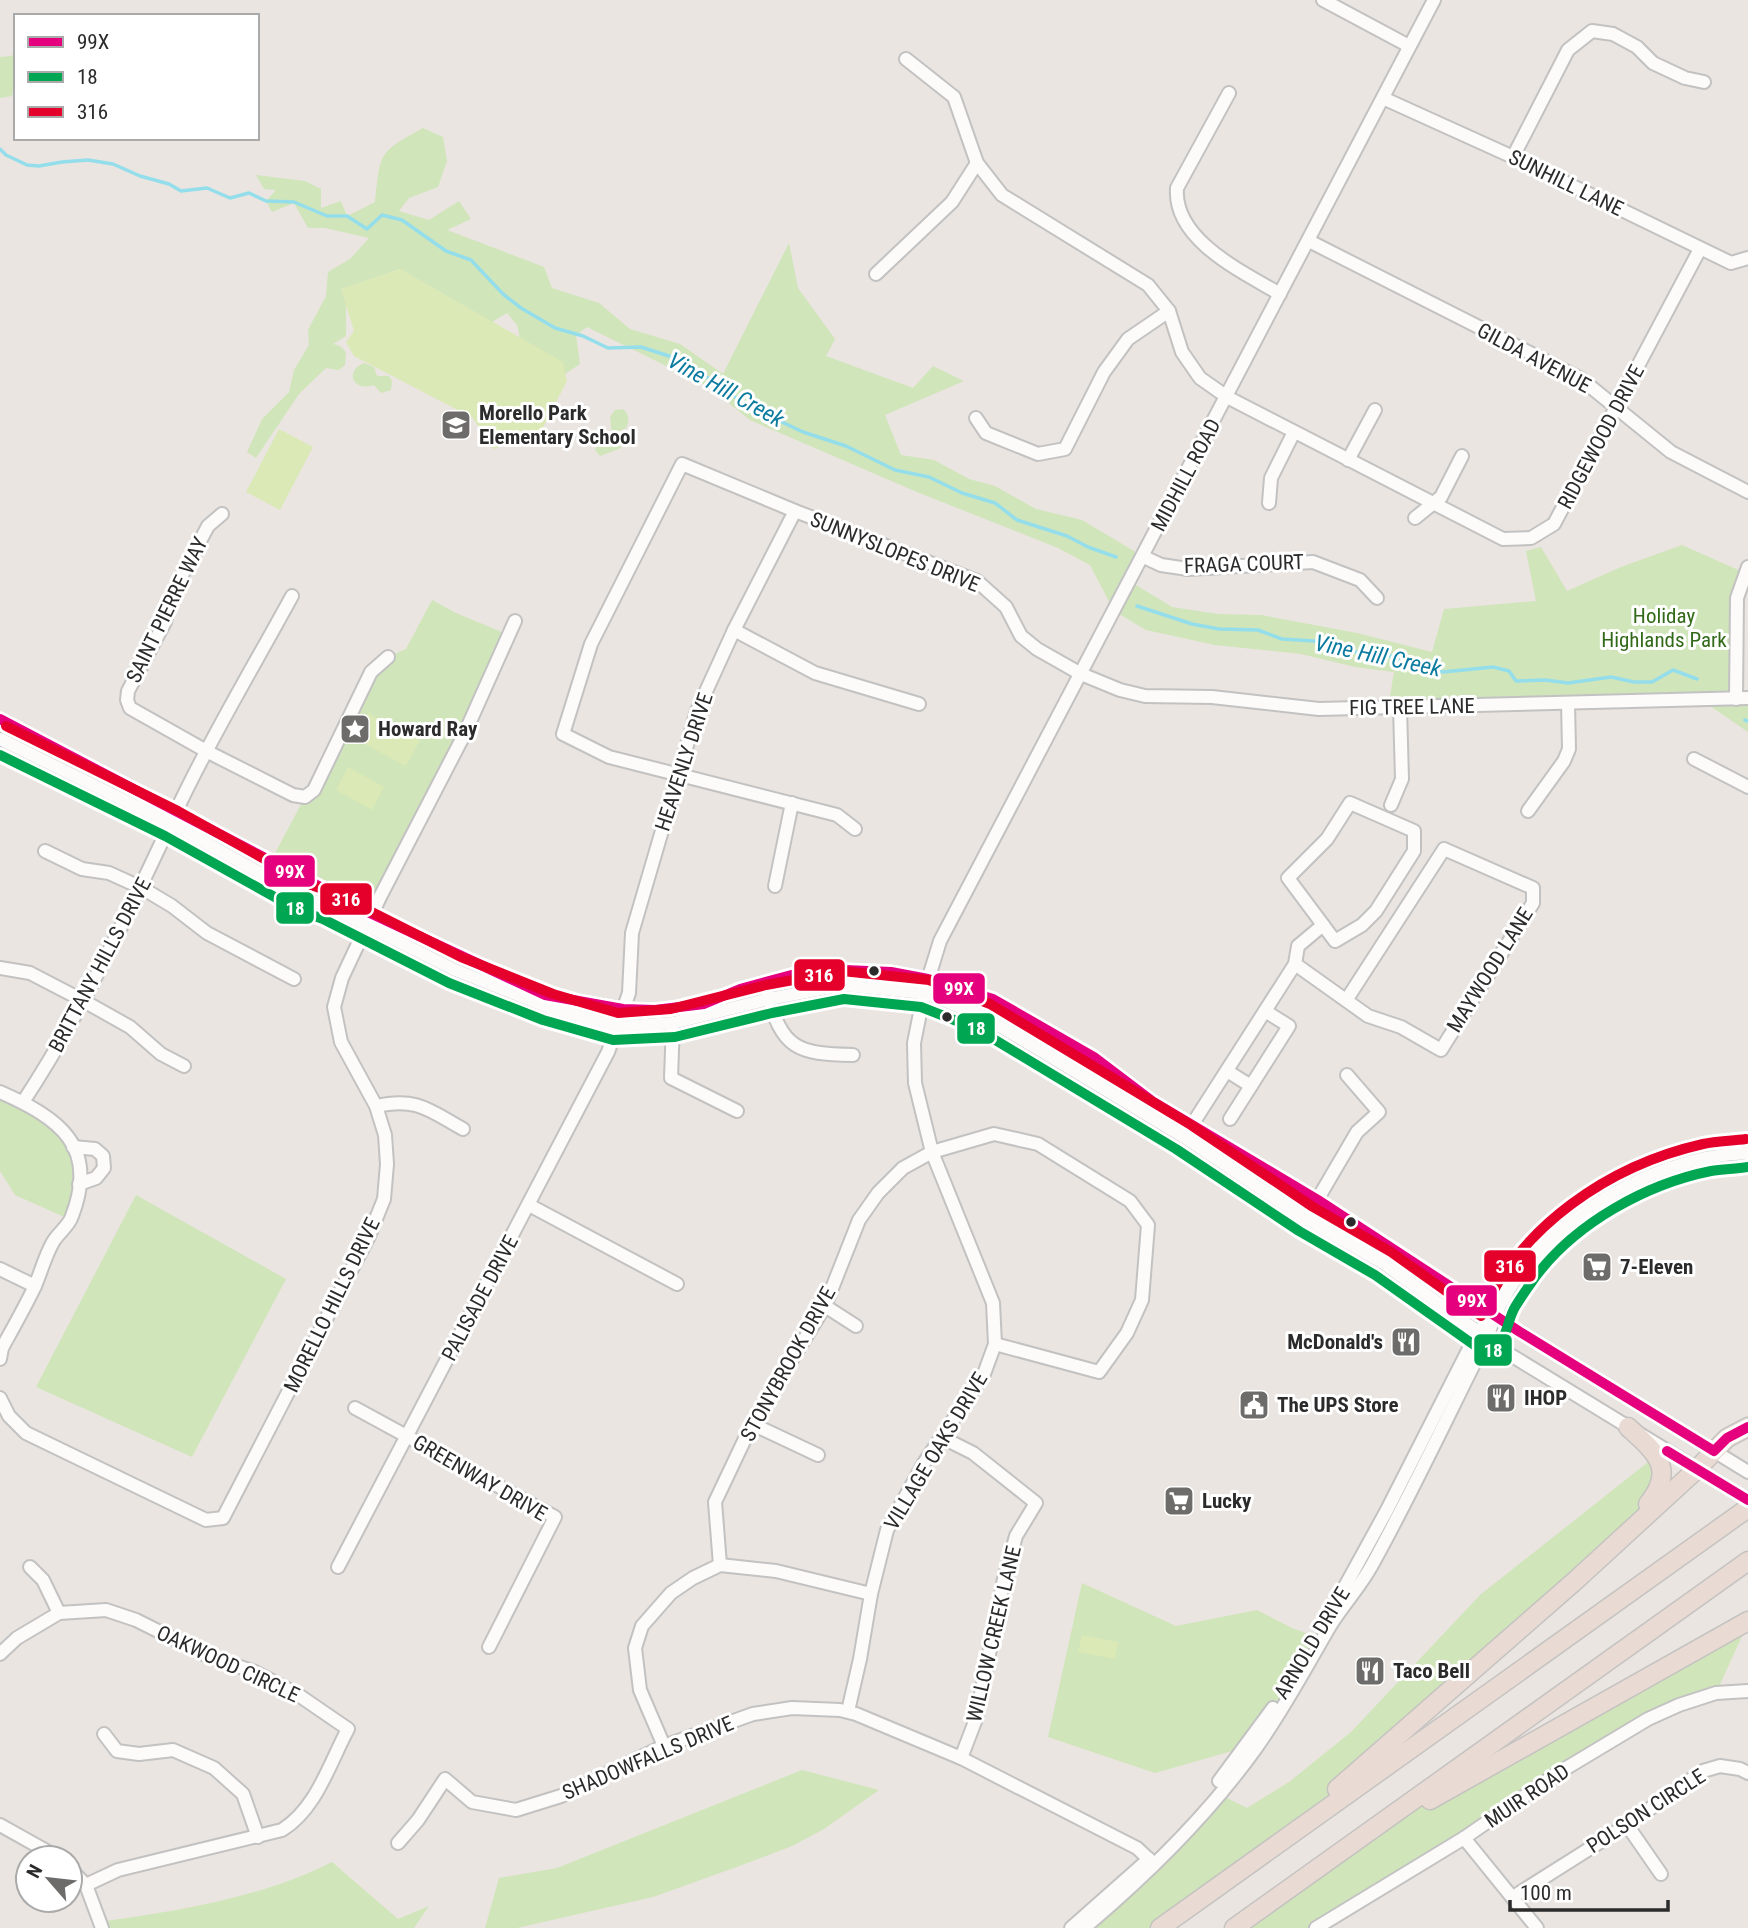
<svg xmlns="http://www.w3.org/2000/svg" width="1748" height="1928" font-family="'Roboto Condensed',sans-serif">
<rect width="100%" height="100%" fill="#eae5e0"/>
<g fill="#d0e5b9">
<path d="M16,42V76L12,96L0,98V57L12,56Z"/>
<path d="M423,128L443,137L447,161L438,187L409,198L399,211L429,220L459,201L471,219L447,230L544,267L552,288L599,303L630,329L680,344L723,374L789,243L798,288L835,339L826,356L913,388L933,366L964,381L885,415L901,455L934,460L969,479L995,486L1036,509L1082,520L1144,557L1131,582L1172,607L1218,614L1261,615L1357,633L1432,652L1444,609L1536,601L1526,551L1541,547L1567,591L1621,567L1682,545L1745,573L1737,598L1736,698H1748V732L1700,699L1388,708L1394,672L1355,667L1301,654L1215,645L1146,630L1114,611L1090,565L1058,548L917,492L750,420L707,386L587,327L576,335L580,364L565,374L562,362L520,338L517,325L507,313L492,322L400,269L341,289L346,303V336L333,344L340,346L346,352L345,365L339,370L326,368L299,394L256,458L247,452L262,419L289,392L294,370L309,345L308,330L326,296L328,272L350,259L369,238L325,228H308L294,203L272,212L266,201L276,190L264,189L256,175L305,181L321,189V208L341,201L347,216L375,202C381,151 378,153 423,128Z"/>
<path d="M364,363L374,367L377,376H389L392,381L391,390L381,393L374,385C353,392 344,371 364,363Z"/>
<path d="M623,409C629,414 630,421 626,428L617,432L621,448L600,456L595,450L601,438L612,434L610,417L615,410Z"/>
<path d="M432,600L456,613L509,635L372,914L271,861L352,708L388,657L406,649Z"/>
<path d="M0,1092L63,1129L80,1160L71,1220L15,1195L0,1171Z"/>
<path d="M136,1195L286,1279L192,1457L36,1387Z"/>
<path d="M1657,1455L1648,1504L1424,1714L1249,1864L1160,1928H1084L1219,1794L1247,1808L1289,1782L1351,1732L1480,1595Z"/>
<path d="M1082,1583L1176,1626L1257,1610L1292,1628L1317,1637L1303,1662L1246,1747L1155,1773L1048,1737Z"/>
<path d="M1748,1623L1716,1693L1679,1705L1316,1928H1234L1354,1842Z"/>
<path d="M802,1770L879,1790L824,1829L792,1846L742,1865L653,1897L517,1928H485L499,1878L557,1868Z"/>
<path d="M332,1862L398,1919L429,1906L414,1928H102L99,1922C174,1912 265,1897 332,1862Z"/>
</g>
<g fill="#dbe9b6">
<path d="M400,269L563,362L567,381L539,435L522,431L496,449L492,448L473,418L354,356L346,342L354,331L341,289Z"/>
<path d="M279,429L313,447L280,510L246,492Z"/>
<path d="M368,713L420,740L406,766L355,739Z"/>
<path d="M348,767L384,787L372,810L336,790Z"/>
<path d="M1082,1635L1118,1642L1115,1659L1078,1652Z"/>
</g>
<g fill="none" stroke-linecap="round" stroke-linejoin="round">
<g stroke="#94deec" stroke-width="3.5">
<path d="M0,149L6,155L27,165L39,166L62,162L88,160L113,164L140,176L169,184L181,191L207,188L230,198L249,193L266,201L294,202L327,216H347L367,229L382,215L402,220L446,251L471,260L503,294L521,308L555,328L583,336L608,348L641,347L672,357L722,386L742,403L803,432L846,446L895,470L929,477L962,493L995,503L1017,520L1067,536L1088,547L1116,557"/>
<path d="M1137,606L1192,624L1219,629L1258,630L1282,639L1314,641L1360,653L1377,652L1443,672L1493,667L1509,671L1516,681L1545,680L1568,683L1611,677L1634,682H1652L1673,670L1697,679"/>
<path d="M1745,720L1748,721"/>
</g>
<g stroke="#c3c2c2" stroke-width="16">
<g id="minor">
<path d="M1323,0L1409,46"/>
<path d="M906,59L954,97L977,163L1002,195L1148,285L1169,311L1182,352L1200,378L1227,397L1503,539L1531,538L1554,524L1700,249"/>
<path d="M1229,93L1177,188C1173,240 1243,272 1280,294"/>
<path d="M1385,99L1513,157L1731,263L1748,258"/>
<path d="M1513,157L1568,50L1592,31L1613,34L1637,47L1653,63L1685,78L1704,82"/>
<path d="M1309,241L1581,379L1671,452L1748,492"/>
<path d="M876,274L952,202L977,163"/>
<path d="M976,418L986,433L1038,454L1065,449L1104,372L1128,339L1169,311"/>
<path d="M1348,460L1375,410"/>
<path d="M1269,503L1271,478L1294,432"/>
<path d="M222,514L208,526L172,594L165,622L128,691L127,700L130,708L208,752L293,795L305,797L314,790L371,672L388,657"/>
<path d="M1415,518L1441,497L1462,456"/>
<path d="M1144,557L1161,565L1188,569L1313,562L1360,580L1377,598"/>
<path d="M734,630L815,673L919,704"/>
<path d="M1736,699L1737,598L1748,567"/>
<path d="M0,719L372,914L545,995L623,1009L655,1010L704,1004L740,989L799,973L845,970L891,972L928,979L993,999L1094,1057L1152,1101L1318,1200L1390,1249L1520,1332L1748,1472"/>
<path d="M0,739L172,824L305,898L328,906L455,970L548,1007L617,1027L673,1023L769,999L843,985L924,993L983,1016L1184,1137L1306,1219L1383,1263L1509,1354L1748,1500"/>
<path d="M1694,759L1748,787"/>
<path d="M1350,803L1414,831V851L1376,911L1362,925L1335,941L1288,878L1327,839Z"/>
<path d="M1391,805L1402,779L1400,707"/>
<path d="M1528,811L1564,761L1569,749L1568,703"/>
<path d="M855,829L837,815L609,757L563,734L591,644L682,464L795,511L977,581L1006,607L1021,636L1037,649L1081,674L1120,690L1145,696L1212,697L1319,709L1748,698"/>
<path d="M45,851L82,869L109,873L142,888L172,906L207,933L294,979"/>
<path d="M775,886L792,803"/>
<path d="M1295,964L1368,1016L1401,1027L1441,1050L1533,903V888L1444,849L1347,999"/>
<path d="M0,968L30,973L82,1000L130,1027L161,1054L184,1066"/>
<path d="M767,992C782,1049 797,1054 853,1055"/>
<path d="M673,1023L671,1078L737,1111"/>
<path d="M1227,1071L1251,1086"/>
<path d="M0,1092C59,1118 99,1146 72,1216C69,1226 58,1233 53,1242C45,1256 41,1272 35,1286C25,1307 13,1328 2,1348L0,1359"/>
<path d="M23,1102C85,1008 133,903 181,801C214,732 255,664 292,596"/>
<path d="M376,1106C417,1097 429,1110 463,1129"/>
<path d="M1230,1119L1289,1026L1265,1011"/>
<path d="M1188,1131L1295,964L1298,946L1323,925"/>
<path d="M73,1147L95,1149L103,1156L104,1168L96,1178L79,1184"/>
<path d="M529,1205L677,1284"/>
<path d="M1306,1219L1357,1132L1379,1112L1347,1075"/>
<path d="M0,1269L35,1286"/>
<path d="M825,1306L856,1326"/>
<path d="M0,1398L9,1416L26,1433L206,1520L223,1518L369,1236L384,1199L387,1164L385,1135L376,1106L341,1042L334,1007L342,978L380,897L464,735L515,621"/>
<path d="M355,1408L555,1517L489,1647"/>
<path d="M752,1424L818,1455"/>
<path d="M943,1438L973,1453L1036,1503L1016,1536L1004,1579L976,1719L961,1758"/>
<path d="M720,1565L715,1502L752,1424L825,1306L859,1220L878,1193L903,1168L932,1152L994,1134L1038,1144L1130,1201L1148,1225L1142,1300L1127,1333L1099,1372L995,1344"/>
<path d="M30,1567L43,1580L59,1613"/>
<path d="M338,1567L608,1052L629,993L632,933L697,711L734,630L795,511"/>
<path d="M1326,1621L1387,1510L1478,1331L1484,1326"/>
<path d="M0,1654L17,1638L59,1613L106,1610L136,1620L208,1656L255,1672L297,1694L348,1729C329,1764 317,1808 282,1830L118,1870L86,1885"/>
<path d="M848,1711L860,1659L871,1594L887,1530L924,1463L984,1374L995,1344L993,1303L932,1152L915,1083L914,1043L924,993L940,941L1434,0"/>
<path d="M104,1734L117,1751L139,1754L173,1750L214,1768L243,1794L258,1837"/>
<path d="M664,1746L640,1690L635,1648L642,1626L671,1593L693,1578L720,1565L776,1571L871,1594"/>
<path d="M1219,1781L1273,1708"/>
<path d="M0,1825L59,1858"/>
<path d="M1627,1825L1661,1874"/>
<path d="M1464,1838L1537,1928"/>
<path d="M398,1843L418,1820L445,1779L472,1802L516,1810L561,1796L664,1746L753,1714L792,1708L840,1710L856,1714L961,1758L1137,1848L1154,1864"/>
<path d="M70,1869L86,1885L102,1928"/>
<path d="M1513,1897L1627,1825L1703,1771L1720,1766L1740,1769L1748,1773"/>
<path d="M1071,1928L1149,1859"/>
<path d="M1084,1928C1147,1875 1208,1815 1256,1748C1284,1709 1306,1667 1330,1626C1343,1605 1360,1587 1372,1565C1413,1491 1449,1413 1487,1338C1517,1235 1644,1156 1748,1153"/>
<path d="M1316,1928L1464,1838L1558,1773L1648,1719L1679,1705L1716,1693L1748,1691"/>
</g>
</g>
<g stroke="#c5c3c1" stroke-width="21">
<g id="highway">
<path d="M1628,1427C1655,1452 1677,1468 1648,1504"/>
<path d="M1337,1789L1576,1580L1697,1469L1727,1438L1748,1427"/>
<path d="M1430,1800L1748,1621"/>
<path d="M1160,1928L1748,1508"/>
<path d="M1234,1928L1748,1561"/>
</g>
</g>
<use href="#minor" stroke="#fcfbfa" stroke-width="12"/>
<use href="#highway" stroke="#e9dbd3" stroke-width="18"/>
<g stroke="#fff" stroke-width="16">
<g id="bus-1">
<path d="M0,719L372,914L545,995L623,1009L655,1010L704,1004L740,989L799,973L845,970L891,972L928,979L993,999L1094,1057L1152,1101L1318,1200L1520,1332L1714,1451L1727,1438L1748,1427"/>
<path d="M1667,1451L1748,1500"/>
</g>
</g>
<g stroke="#fff" stroke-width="16">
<path id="bus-2" d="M0,755L165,836L298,910L323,919L449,983L543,1020L613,1040L675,1037L772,1013L844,999L921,1007L977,1029L1176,1149L1299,1231L1375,1275L1484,1352C1490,1352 1494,1351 1498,1346C1507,1336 1508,1319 1515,1307C1521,1297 1529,1286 1536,1276C1576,1223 1646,1184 1711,1171C1723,1169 1736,1169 1748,1167"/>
</g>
<g stroke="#fff" stroke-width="16">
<path id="bus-3" d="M6,726L178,811L311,885L334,893L461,957L553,994L618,1013L671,1009L766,985L842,971L929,980L990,1004L1191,1125L1313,1207L1391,1252L1481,1316C1519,1226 1610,1165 1703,1144C1717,1141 1732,1141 1746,1139"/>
</g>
<use href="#bus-1" stroke="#e5007d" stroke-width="10"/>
<use href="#bus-2" stroke="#00a651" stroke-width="10"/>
<use href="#bus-3" stroke="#e4002b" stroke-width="10"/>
</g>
<defs>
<g id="school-square" transform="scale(1.575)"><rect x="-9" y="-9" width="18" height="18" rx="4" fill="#6e6c6a" stroke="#fff"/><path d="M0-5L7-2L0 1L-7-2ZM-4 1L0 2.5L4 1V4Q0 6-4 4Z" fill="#fff"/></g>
<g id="sight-square" transform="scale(1.575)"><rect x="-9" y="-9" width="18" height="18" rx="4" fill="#6e6c6a" stroke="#fff"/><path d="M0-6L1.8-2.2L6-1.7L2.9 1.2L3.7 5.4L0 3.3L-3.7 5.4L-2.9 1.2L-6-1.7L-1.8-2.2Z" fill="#fff"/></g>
<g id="supermarket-square" transform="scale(1.575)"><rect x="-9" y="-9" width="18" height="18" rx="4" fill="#6e6c6a" stroke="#fff"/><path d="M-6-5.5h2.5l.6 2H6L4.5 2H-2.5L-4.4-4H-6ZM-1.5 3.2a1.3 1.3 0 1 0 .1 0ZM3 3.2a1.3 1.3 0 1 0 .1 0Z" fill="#fff"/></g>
<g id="restaurant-square" transform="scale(1.575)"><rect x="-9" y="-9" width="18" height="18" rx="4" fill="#6e6c6a" stroke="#fff"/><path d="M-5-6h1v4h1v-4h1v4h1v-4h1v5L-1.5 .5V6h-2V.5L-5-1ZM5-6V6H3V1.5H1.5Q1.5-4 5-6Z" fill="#fff"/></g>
<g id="civic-square" transform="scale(1.575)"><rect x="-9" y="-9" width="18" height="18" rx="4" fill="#6e6c6a" stroke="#fff"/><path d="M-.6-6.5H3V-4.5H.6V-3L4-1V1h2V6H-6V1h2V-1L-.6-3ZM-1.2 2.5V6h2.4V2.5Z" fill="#fff"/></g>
</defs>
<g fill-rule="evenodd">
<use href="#school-square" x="456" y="425"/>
<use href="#sight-square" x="355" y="729"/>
<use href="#supermarket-square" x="1597" y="1267"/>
<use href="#restaurant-square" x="1406" y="1342"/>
<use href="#restaurant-square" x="1501" y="1398"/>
<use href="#civic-square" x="1254" y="1405"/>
<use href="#supermarket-square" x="1179" y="1501"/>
<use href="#restaurant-square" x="1370" y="1671"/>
</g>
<g fill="#2b2b2b" stroke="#fff" stroke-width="2.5">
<circle cx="874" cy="971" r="6"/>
<circle cx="947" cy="1017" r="6"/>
<circle cx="1351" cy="1222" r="6"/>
</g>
<g text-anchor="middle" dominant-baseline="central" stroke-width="6" stroke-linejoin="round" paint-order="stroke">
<g font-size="21" fill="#2b2b2b" stroke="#fff">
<text transform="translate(1566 183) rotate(26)">SUNHILL LANE</text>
<text transform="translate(1534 358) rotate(28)">GILDA AVENUE</text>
<text transform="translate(1601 437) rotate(-62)">RIDGEWOOD DRIVE</text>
<text transform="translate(1186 475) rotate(-62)">MIDHILL ROAD</text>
<text transform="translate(895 552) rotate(22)">SUNNYSLOPES DRIVE</text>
<text transform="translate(1244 564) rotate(-2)">FRAGA COURT</text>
<text transform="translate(167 610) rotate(-64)">SAINT PIERRE WAY</text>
<text transform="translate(1412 707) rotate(-1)">FIG TREE LANE</text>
<text transform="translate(684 762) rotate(-72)">HEAVENLY DRIVE</text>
<text transform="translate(100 965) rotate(-62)">BRITTANY HILLS DRIVE</text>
<text transform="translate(1490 970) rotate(-58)">MAYWOOD LANE</text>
<text transform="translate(480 1298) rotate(-62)">PALISADE DRIVE</text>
<text transform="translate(332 1305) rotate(-64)">MORELLO HILLS DRIVE</text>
<text transform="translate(788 1364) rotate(-61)">STONYBROOK DRIVE</text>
<text transform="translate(936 1451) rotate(-59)">VILLAGE OAKS DRIVE</text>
<text transform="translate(480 1478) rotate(30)">GREENWAY DRIVE</text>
<text transform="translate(994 1634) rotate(-77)">WILLOW CREEK LANE</text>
<text transform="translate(1312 1643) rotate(-59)">ARNOLD DRIVE</text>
<text transform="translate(228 1664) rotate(25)">OAKWOOD CIRCLE</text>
<text transform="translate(648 1758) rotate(-23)">SHADOWFALLS DRIVE</text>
<text transform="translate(1527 1796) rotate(-34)">MUIR ROAD</text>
<text transform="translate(1646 1811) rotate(-33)">POLSON CIRCLE</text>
</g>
<g font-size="21" font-weight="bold" fill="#2b2b2b" stroke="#fff" text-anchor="start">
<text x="479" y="413">Morello Park<tspan x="479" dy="24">Elementary School</tspan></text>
<text x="378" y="729">Howard Ray</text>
<text x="1620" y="1267">7-Eleven</text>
<text x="1383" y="1342" text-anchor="end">McDonald's</text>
<text x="1524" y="1398">IHOP</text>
<text x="1277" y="1405">The UPS Store</text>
<text x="1202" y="1501">Lucky</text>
<text x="1393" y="1671">Taco Bell</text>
</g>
<g font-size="21" fill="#326a19" stroke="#fff">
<text x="1664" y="616">Holiday<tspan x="1664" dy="24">Highlands Park</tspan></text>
</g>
<g font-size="23" font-style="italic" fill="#0b7b9f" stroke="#fff">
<text transform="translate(726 390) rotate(29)">Vine Hill Creek</text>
<text transform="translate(1378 656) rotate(12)">Vine Hill Creek</text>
</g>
</g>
<g stroke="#fff" stroke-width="2.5">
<rect x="263" y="854" width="53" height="34" rx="7" fill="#e5007d"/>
<rect x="319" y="882" width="54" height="34" rx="7" fill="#e4002b"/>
<rect x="275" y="891" width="40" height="34" rx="7" fill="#00a651"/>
<rect x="793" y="958" width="53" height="34" rx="7" fill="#e4002b"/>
<rect x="932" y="972" width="54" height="33" rx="7" fill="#e5007d"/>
<rect x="956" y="1012" width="40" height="33" rx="7" fill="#00a651"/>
<rect x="1483" y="1249" width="54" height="34" rx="7" fill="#e4002b"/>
<rect x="1445" y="1284" width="53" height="33" rx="7" fill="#e5007d"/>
<rect x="1473" y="1333" width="40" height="34" rx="7" fill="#00a651"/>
</g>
<g font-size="19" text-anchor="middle" font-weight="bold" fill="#fff">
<text x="290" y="878">99X</text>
<text x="346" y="906">316</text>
<text x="295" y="915">18</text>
<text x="819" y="982">316</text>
<text x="959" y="995">99X</text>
<text x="976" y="1035">18</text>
<text x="1510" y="1273">316</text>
<text x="1472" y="1307">99X</text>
<text x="1493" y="1357">18</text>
</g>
<rect x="14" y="14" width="245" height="126" fill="#ffffff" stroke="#aaaaaa" stroke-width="2"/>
<rect x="28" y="37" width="35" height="10" fill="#e5007d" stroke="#aaaaaa" stroke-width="2"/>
<text x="77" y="49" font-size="21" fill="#2b2b2b">99X</text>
<rect x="28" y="72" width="35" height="10" fill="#00a651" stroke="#aaaaaa" stroke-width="2"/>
<text x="77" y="84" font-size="21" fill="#2b2b2b">18</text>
<rect x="28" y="107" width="35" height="10" fill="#e4002b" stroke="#aaaaaa" stroke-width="2"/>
<text x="77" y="119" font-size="21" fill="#2b2b2b">316</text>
<g transform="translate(49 1879) rotate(298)"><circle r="33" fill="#ffffff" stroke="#aaaaaa" stroke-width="2"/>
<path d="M0-5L12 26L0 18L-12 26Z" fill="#6e6c6a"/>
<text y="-10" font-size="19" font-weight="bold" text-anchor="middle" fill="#2b2b2b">N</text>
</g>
<path d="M1510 1900v10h158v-10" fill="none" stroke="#2b2b2b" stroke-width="3.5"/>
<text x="1520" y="1900" font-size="21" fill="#2b2b2b" stroke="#ffffff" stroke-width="5" paint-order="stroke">100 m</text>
</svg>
